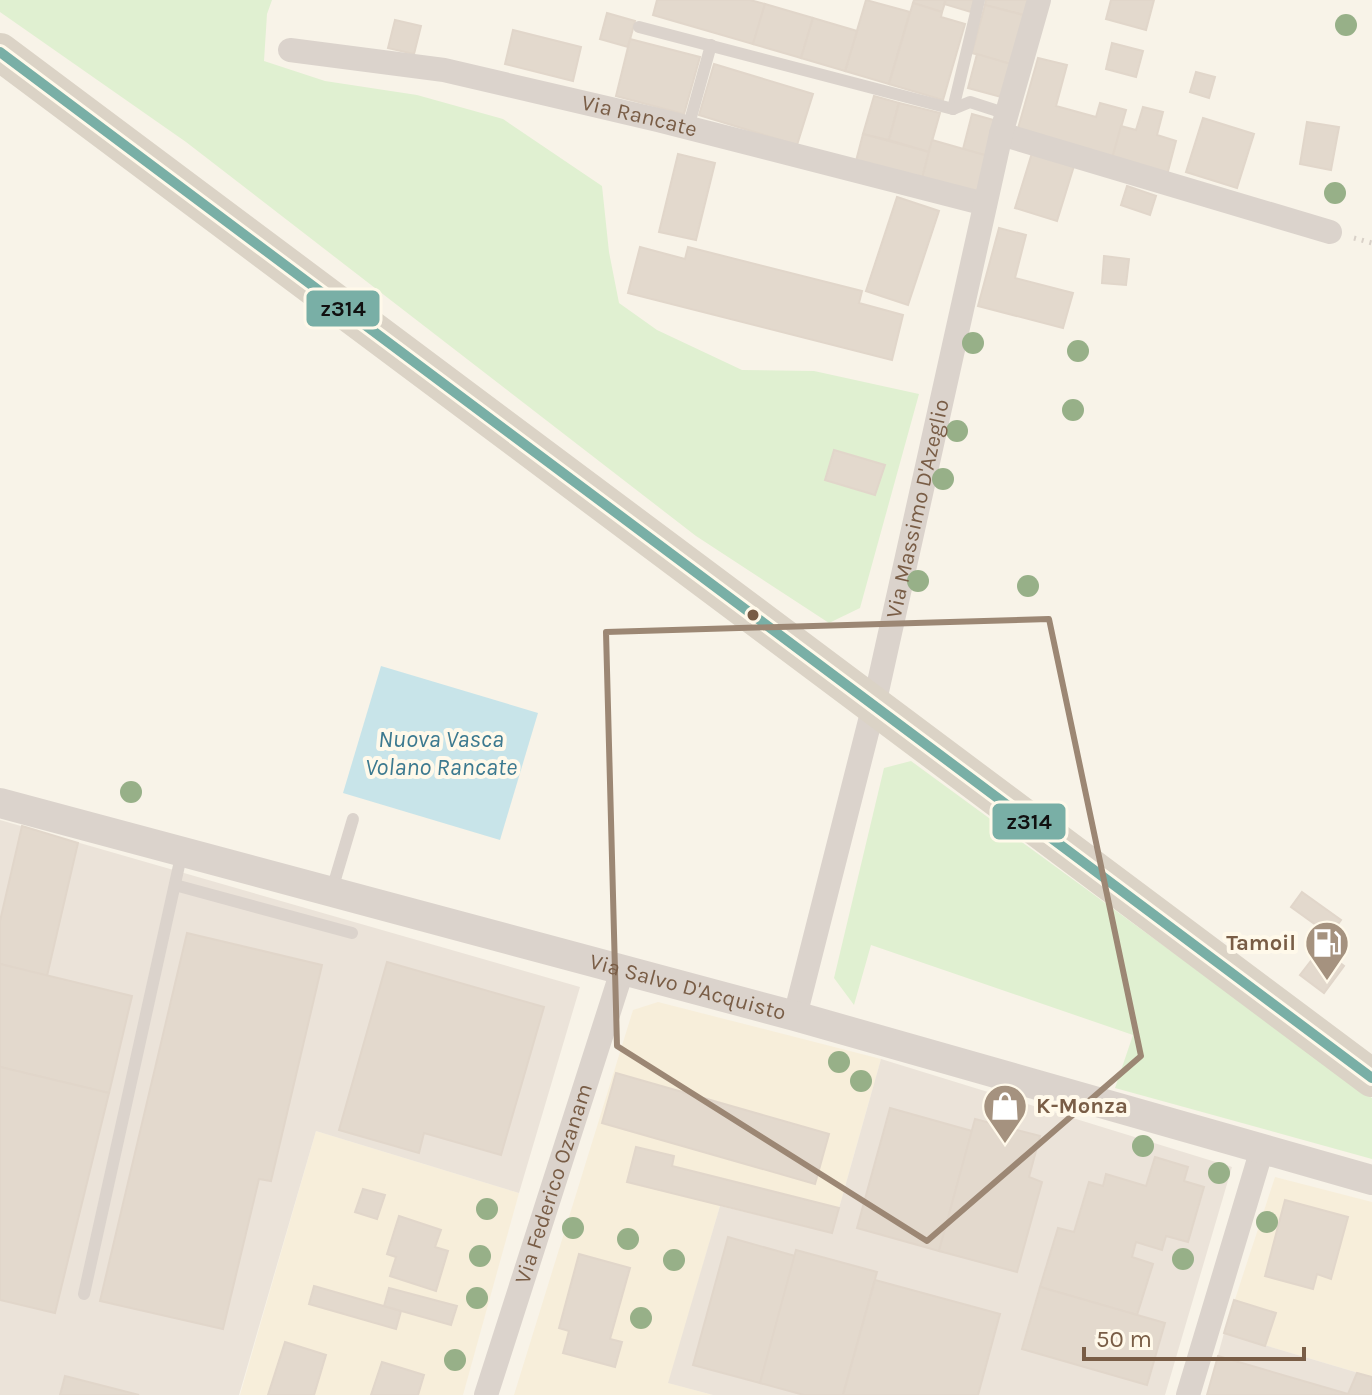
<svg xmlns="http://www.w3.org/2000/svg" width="1372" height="1395" font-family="Karla,sans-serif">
<rect width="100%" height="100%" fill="#f8f3e8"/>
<g fill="#f7eeda">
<path d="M658,1002L881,1059L832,1233L720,1206L669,1383L713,1395H514L633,1010Z"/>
<path d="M316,1131L519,1193L463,1395H240Z"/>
<path d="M1275,1177L1372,1202V1377L1224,1333Z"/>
</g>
<g fill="#ebe3d9">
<path d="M0,820L580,987L519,1193L316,1131L239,1395H0Z"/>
<path d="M881,1059L1232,1167L1165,1395H713L668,1383L720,1206L832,1233Z"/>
<path d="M1224,1333L1372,1377V1395H1207Z"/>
</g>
<g fill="#e0f0d1">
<path d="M0,0H272L267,14L264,61L325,81L417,95L503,119L602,186L609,252L619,303L657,330L742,370L814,371L919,394L860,608L829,623L696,536L186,142L0,12Z"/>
<path d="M911,761L1372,1098V1159L1115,1088L1133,1035L871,945L854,1005L834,978L884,768Z"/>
</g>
<path fill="#c8e4e9" d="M381,666L538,713L500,840L343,793Z"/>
<g fill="#e3d9cd" stroke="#e1d6ca" stroke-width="2">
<path d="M657,0H750L765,4L753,44L653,15Z"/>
<path d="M866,0L910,12L889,84L845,71Z"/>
<path d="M914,0H946L942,12L913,3Z"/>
<path d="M946,0H974L971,12L944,4Z"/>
<path d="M986,0H1031L1027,16L985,5Z"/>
<path d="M1111,0H1154L1146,30L1106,19Z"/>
<path d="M913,3L942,12L941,17L965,24L943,100L889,84Z"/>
<path d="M765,4L813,18L801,58L753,44Z"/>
<path d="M985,5L1027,16L1014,65L972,53Z"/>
<path d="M607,13L635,21L628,47L600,39Z"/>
<path d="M813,18L857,31L845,71L801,58Z"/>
<path d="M395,20L421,26L414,54L388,48Z"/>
<path d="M513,30L581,47L573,81L505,64Z"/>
<path d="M630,39L700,57L684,114L616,96Z"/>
<path d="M1112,43L1143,51L1136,77L1106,69Z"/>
<path d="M977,54L1014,65L1005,98L968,88Z"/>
<path d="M1038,58L1067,65L1056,106L1096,117L1100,103L1126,110L1112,159L1017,132Z"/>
<path d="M714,64L813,94L797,145L699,115Z"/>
<path d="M1196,72L1215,77L1209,98L1190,92Z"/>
<path d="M874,96L899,103L889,140L863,134Z"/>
<path d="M899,103L940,113L929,152L889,140Z"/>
<path d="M1143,107L1163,112L1157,135L1176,141L1167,175L1112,159L1121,126L1136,130Z"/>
<path d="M972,114L997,121L988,156L963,149Z"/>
<path d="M1203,118L1254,134L1237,188L1186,172Z"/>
<path d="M1307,122L1339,127L1331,170L1300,164Z"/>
<path d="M863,134L929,152L922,179L856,161Z"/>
<path d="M932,140L988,156L978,194L922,179Z"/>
<path d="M1032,153L1074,166L1057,221L1015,208Z"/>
<path d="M678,154L715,163L696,240L659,232Z"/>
<path d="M1127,186L1156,196L1150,215L1121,205Z"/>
<path d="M897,197L939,211L908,305L866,291Z"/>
<path d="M999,228L1026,235L1015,278L1073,293L1063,328L978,306Z"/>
<path d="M640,247L685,259L688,247L862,291L859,303L903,315L892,360L628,293Z"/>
<path d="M1104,256L1129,259L1126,285L1102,283Z"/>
<path d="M834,450L885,465L875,495L825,480Z"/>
<path d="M22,826L78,843L47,976L0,964V921Z"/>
<path d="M1302,892L1341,920L1330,935L1291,907Z"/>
<path d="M187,933L322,965L271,1181L259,1179L223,1329L100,1301Z"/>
<path d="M1321,948L1344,966L1324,993L1300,975Z"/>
<path d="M387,962L544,1007L501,1155L424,1133L419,1153L339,1130Z"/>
<path d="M0,964L132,996L109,1093L0,1067Z"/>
<path d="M0,1067L109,1093L55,1313L0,1300Z"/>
<path d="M616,1073L829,1134L815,1184L602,1123Z"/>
<path d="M890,1108L972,1131L939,1251L857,1228Z"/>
<path d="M975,1119L1040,1136L1029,1177L1042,1182L1017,1272L939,1251Z"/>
<path d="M636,1147L674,1156L672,1166L839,1208L832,1233L627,1182Z"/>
<path d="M1155,1157L1188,1167L1184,1181L1204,1187L1188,1242L1166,1236L1162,1250L1136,1242L1132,1257L1153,1264L1137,1315L1040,1287L1058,1228L1074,1232L1089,1182L1103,1186L1106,1174L1146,1186Z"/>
<path d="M363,1189L385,1195L377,1219L355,1212Z"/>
<path d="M1285,1200L1348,1217L1331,1279L1317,1274L1313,1289L1265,1276Z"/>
<path d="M399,1216L441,1230L435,1247L448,1251L436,1291L390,1276L396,1257L387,1254Z"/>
<path d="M728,1237L795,1256L760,1383L693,1365Z"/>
<path d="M796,1250L877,1272L843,1395H804L760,1383Z"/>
<path d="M579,1254L630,1268L610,1339L622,1342L615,1367L563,1353L569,1331L559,1328Z"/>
<path d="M875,1280L1000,1314L978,1395H843Z"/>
<path d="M314,1286L401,1311L396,1329L309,1304Z"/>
<path d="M1040,1287L1165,1323L1147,1385L1022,1349Z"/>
<path d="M389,1288L457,1306L451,1325L384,1306Z"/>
<path d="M1234,1300L1276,1313L1265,1346L1224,1333Z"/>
<path d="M285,1342L326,1355L314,1395H268Z"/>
<path d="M1218,1356L1348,1394L1357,1373L1372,1377V1395H1207Z"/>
<path d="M382,1362L424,1375L418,1395H371Z"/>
<path d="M65,1376L139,1395H60Z"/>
</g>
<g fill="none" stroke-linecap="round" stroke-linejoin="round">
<path stroke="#d9d1c8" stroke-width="5" stroke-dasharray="2 6" stroke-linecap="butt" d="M1354,238L1372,243"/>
<g stroke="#dbd3cc" stroke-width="12">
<path d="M639,27L953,109L979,0"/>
<path d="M953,109L970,102L1007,114"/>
<path d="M688,128L711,45"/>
<path d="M175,885L352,933"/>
<path d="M331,893L353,819"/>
<path d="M84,1294L182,852"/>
</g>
<g stroke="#dbd3cc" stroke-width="24">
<path id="s1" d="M290,50L444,70L658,120L985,204"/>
<path d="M1001,134L1330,232"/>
<path id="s2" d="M795,1016L874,705L1001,134L1039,0"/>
<path id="s3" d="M486,1395L622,971"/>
<path d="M1188,1395L1262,1149"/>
</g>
<path stroke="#dbd3cc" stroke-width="30" id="s4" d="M0,803L795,1016L1372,1180"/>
<path stroke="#dbd3c6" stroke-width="38" d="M0,52L1372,1078"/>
<g stroke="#fff9ea" stroke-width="16">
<path id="bus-1" d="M0,52L1372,1078"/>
</g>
<use href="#bus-1" stroke="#79afa6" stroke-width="10"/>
</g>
<g fill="#97b088">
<circle cx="1346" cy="25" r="11"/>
<circle cx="1335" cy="193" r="11"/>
<circle cx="973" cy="343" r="11"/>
<circle cx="1078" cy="351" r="11"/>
<circle cx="1073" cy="410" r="11"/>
<circle cx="957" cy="431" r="11"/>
<circle cx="943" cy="479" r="11"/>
<circle cx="918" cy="581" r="11"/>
<circle cx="1028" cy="586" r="11"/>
<circle cx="131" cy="792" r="11"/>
<circle cx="839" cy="1062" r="11"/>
<circle cx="861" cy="1081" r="11"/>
<circle cx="1143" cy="1146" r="11"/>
<circle cx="1219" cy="1173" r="11"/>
<circle cx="487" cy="1209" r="11"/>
<circle cx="1267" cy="1222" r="11"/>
<circle cx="573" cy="1228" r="11"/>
<circle cx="628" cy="1239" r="11"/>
<circle cx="480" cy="1256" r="11"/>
<circle cx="1183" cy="1259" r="11"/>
<circle cx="674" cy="1260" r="11"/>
<circle cx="477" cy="1298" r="11"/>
<circle cx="641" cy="1318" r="11"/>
<circle cx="455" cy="1360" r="11"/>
</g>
<path fill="none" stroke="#9c8774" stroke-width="6" stroke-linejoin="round" d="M1049,619L1141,1056L927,1241L617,1046L606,632Z"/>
<defs>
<g id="fuel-pin" transform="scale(2.3)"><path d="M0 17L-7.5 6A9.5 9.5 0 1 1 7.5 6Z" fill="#a5927f" stroke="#fff9ea"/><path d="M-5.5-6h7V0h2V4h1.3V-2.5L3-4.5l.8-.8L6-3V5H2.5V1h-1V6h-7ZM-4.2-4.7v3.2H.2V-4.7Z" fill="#fff"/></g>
<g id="shop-pin" transform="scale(2.3)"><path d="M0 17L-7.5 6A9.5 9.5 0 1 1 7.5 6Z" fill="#a5927f" stroke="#fff9ea"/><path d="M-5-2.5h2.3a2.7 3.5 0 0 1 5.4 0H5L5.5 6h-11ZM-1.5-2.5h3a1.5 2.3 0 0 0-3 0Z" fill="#fff"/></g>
</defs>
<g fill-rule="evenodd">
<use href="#fuel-pin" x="1327" y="943"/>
<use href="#shop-pin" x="1005" y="1106"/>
</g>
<circle fill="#795d46" stroke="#fff9ea" stroke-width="3" cx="753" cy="615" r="7"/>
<g text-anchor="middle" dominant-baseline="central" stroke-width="8" stroke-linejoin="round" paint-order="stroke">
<g font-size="22" fill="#795d46" stroke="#fff9ea">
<text stroke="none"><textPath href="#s1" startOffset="356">Via Rancate</textPath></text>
<text stroke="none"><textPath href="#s2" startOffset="522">Via Massimo D'Azeglio</textPath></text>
<text stroke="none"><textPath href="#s4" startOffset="712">Via Salvo D'Acquisto</textPath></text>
<text stroke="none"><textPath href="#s3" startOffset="222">Via Federico Ozanam</textPath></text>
</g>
<g font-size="22" font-weight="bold" fill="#795d46" stroke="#fff9ea" text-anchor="end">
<text x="1296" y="943">Tamoil</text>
<text x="1036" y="1106" text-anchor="start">K-Monza</text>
</g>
<g font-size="24" font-style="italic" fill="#3c798f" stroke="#fff9ea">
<text x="441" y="739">Nuova Vasca<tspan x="441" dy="28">Volano Rancate</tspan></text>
</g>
</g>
<g stroke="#fff9ea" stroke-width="3">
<rect x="305" y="289" width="76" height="39" rx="8" fill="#79afa6"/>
<rect x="991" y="802" width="76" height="39" rx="8" fill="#79afa6"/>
</g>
<g font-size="22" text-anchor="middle" font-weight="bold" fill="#111">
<text x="343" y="316">z314</text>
<text x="1029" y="829">z314</text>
</g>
<path d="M1084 1347v12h220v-12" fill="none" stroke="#795d46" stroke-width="4"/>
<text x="1096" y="1347" font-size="24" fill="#795d46" stroke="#fff9ea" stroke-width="6" paint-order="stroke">50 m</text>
</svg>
